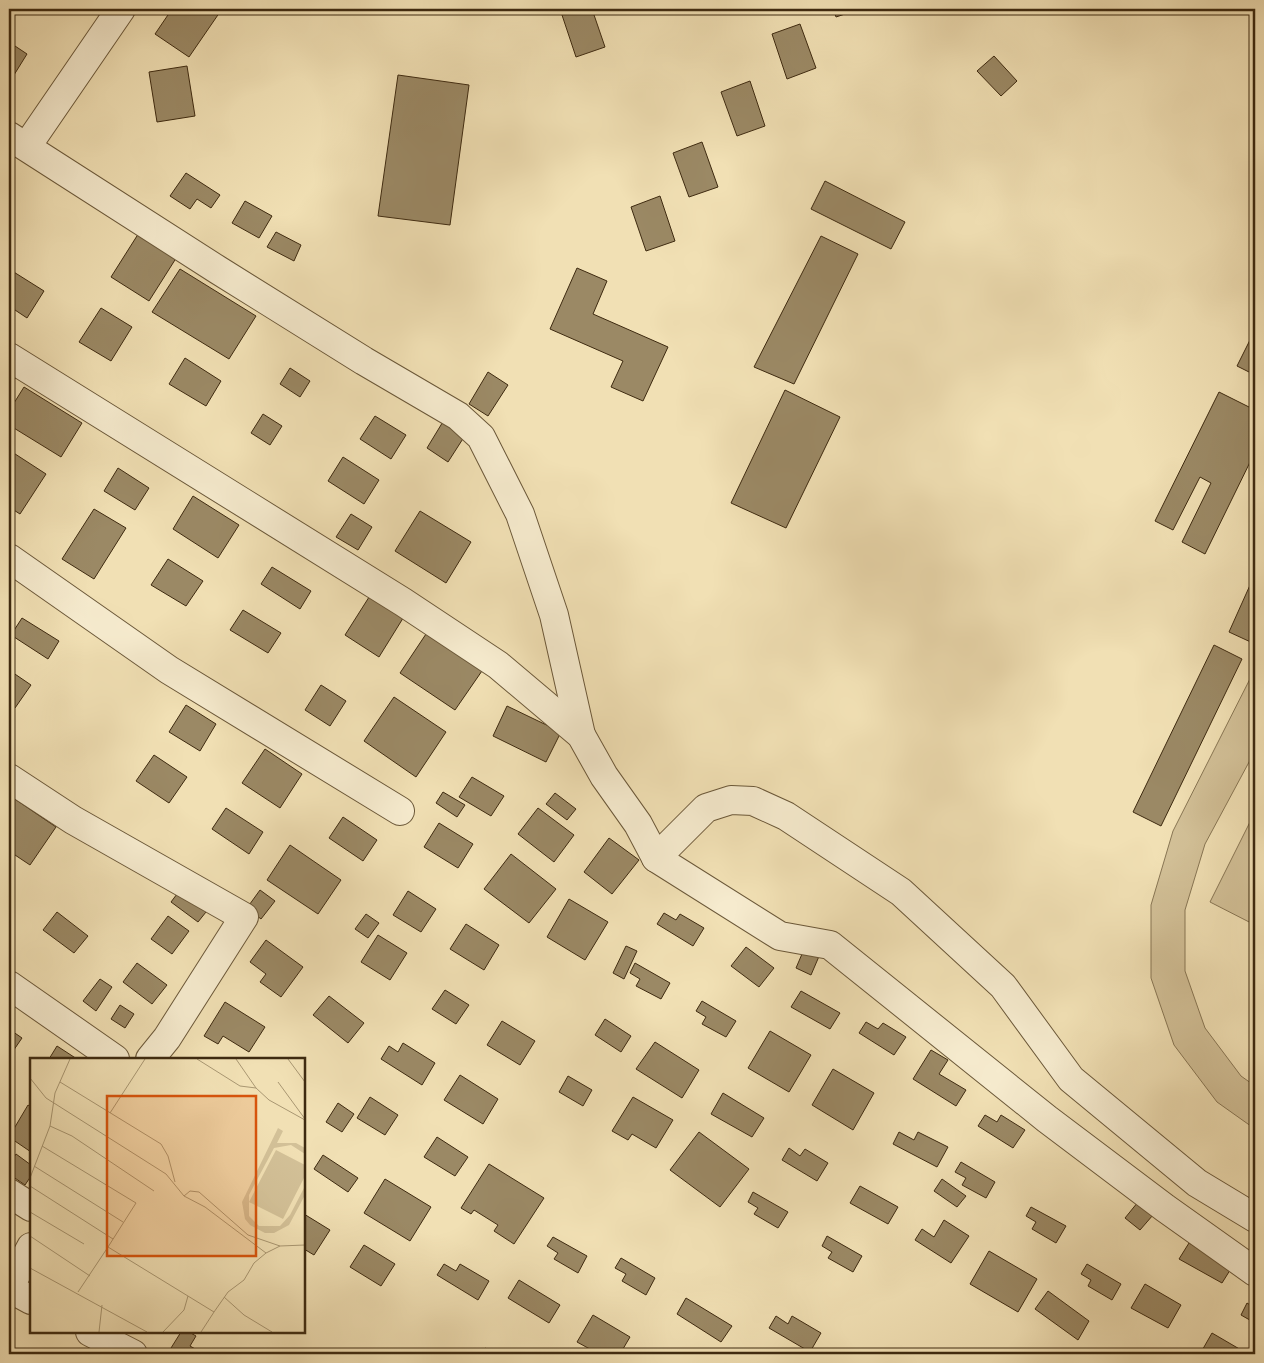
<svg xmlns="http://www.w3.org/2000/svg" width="1264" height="1363" font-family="Vollkorn,serif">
<rect width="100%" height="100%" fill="#f1e0b4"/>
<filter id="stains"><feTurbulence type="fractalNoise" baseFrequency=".004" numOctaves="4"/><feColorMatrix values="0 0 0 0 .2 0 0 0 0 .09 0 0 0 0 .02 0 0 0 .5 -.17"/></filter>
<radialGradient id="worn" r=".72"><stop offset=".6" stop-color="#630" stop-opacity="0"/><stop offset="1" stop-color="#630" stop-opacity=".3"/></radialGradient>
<g fill="#d3c198" stroke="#887654">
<path d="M1255,669V751L1205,844L1185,910V971L1205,1028L1241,1076L1255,1086V1129L1217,1102L1174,1045L1151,978V905L1173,831Z"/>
<path d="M1255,812V925L1210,902Z"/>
</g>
<g fill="#9b8965" stroke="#3e2a10">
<path d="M172,9H222L189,57L155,34Z"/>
<path d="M570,9H592L605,47L576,57L561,12Z"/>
<path d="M833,9H860L836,17Z"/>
<path d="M800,24L816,68L787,79L772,34Z"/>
<path d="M9,42L27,54L9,83Z"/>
<path d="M994,56L1017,81L1001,96L977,71Z"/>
<path d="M187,66L195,116L157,122L149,72Z"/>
<path d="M398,75L469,85L450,225L378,216Z"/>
<path d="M750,81L765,126L737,136L721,92Z"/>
<path d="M702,142L718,187L689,197L673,153Z"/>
<path d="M186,173L220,195L211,208L197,199L190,209L170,196Z"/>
<path d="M825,181L905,222L891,249L811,209Z"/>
<path d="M660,196L675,241L646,251L631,207Z"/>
<path d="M245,201L272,216L259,238L232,223Z"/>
<path d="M142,228L180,252L149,301L111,277Z"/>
<path d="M276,232L301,245L294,261L267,247Z"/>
<path d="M821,236L858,254L794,384L754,367Z"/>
<path d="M577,268L607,281L593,314L668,347L643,401L611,387L623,361L550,329Z"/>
<path d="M9,269L44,291L27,318L9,306Z"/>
<path d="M180,269L256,316L229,359L152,312Z"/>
<path d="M101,308L132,327L111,361L79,342Z"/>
<path d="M1255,330V375L1237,366Z"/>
<path d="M185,358L221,381L206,406L169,384Z"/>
<path d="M9,368L18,374L9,388Z"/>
<path d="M290,368L310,381L300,397L280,384Z"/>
<path d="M488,372L508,385L488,416L469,404Z"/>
<path d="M24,387L82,423L61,457L9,425V411Z"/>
<path d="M785,390L840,417L786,528L731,503Z"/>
<path d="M1219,392L1255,410V452L1205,554L1182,542L1211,483L1200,477L1173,530L1155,521Z"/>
<path d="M263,414L282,426L270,445L251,433Z"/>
<path d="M375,416L406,435L391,459L360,439Z"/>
<path d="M444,420L466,434L448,462L427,448Z"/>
<path d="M9,450L46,474L20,514L9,507Z"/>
<path d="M343,457L379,480L364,504L328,481Z"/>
<path d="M118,468L149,488L135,510L104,491Z"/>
<path d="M193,496L239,525L218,558L173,529Z"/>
<path d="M94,509L126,528L94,579L62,559Z"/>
<path d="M420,511L471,542L446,583L395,551Z"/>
<path d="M351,514L372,527L358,550L336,537Z"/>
<path d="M168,559L203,581L186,606L151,585Z"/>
<path d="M272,567L311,591L300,609L261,584Z"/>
<path d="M1255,574V644L1229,632Z"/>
<path d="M371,594L405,615L379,657L345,635Z"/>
<path d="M243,610L281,633L268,653L230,630Z"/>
<path d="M22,618L59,641L48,659L11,635Z"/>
<path d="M428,631L484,668L455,710L400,673Z"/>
<path d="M1214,645L1242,659L1161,826L1133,812Z"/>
<path d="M9,670L31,685L15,708L9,703Z"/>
<path d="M321,685L346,701L330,726L305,710Z"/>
<path d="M394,697L446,732L416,777L364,741Z"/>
<path d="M186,705L216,724L200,751L169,732Z"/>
<path d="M507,706L561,732L546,762L493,736Z"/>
<path d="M265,749L302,774L280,808L242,783Z"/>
<path d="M154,755L187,777L169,803L136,781Z"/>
<path d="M472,777L504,796L491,816L459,797Z"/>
<path d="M443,792L465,805L457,817L436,803Z"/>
<path d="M555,793L576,809L567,820L546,804Z"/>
<path d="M9,795L56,827L30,865L9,851Z"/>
<path d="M226,808L263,832L249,854L212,829Z"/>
<path d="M538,808L574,835L554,862L518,834Z"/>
<path d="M343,817L377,840L363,861L329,838Z"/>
<path d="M439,823L473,844L458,868L424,847Z"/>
<path d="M609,838L639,860L612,894L584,872Z"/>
<path d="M290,845L341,880L318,914L267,880Z"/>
<path d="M511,854L556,889L529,923L484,889Z"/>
<path d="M183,886L210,907L198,922L171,902Z"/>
<path d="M260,890L275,901L261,919L247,908Z"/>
<path d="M408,891L436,909L421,932L393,915Z"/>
<path d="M569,899L608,922L585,960L547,937Z"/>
<path d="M57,912L88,936L74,953L43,930Z"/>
<path d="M664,913L676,920L680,914L704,928L693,946L657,924Z"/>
<path d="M366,914L379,923L368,938L355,929Z"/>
<path d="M168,916L189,931L172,954L151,939Z"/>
<path d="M466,924L499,945L484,970L450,949Z"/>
<path d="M378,935L407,953L390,980L361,962Z"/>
<path d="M266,940L303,967L281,997L260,982L266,974L250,962Z"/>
<path d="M626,946L637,951L624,979L613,973Z"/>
<path d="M746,947L774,968L759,987L731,966Z"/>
<path d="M805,947L820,954L811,975L796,968Z"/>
<path d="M137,963L167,985L152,1004L123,982Z"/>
<path d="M635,963L670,983L661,999L636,986L640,979L630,973Z"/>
<path d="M100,979L112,987L96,1011L83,1001Z"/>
<path d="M445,990L469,1005L456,1024L432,1009Z"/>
<path d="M801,991L840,1013L830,1029L791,1007Z"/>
<path d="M329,996L364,1023L348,1043L313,1015Z"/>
<path d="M702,1001L736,1021L726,1037L702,1024L706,1017L696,1011Z"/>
<path d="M225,1002L265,1027L249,1052L223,1036L218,1044L204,1036Z"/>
<path d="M120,1005L134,1014L125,1028L111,1019Z"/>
<path d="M605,1019L631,1036L621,1052L595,1035Z"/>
<path d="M502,1021L535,1041L520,1065L487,1045Z"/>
<path d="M866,1022L878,1029L883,1023L906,1037L894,1055L859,1033Z"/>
<path d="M9,1029L22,1038L9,1057Z"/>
<path d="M770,1031L811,1055L789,1092L748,1068Z"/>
<path d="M655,1042L699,1070L682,1098L636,1069Z"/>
<path d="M403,1043L435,1063L422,1085L381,1059L389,1046L398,1052Z"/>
<path d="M57,1046L77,1059H49Z"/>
<path d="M931,1050L948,1060L939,1074L966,1090L956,1106L913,1079Z"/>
<path d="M833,1069L874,1093L853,1130L812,1105Z"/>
<path d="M460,1075L498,1099L483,1124L444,1100Z"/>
<path d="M568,1076L592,1090L583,1106L559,1092Z"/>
<path d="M723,1093L764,1118L752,1137L711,1114Z"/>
<path d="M370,1097L398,1115L385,1135L357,1118Z"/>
<path d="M633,1097L673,1120L656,1148L632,1134L628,1140L612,1131Z"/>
<path d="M338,1103L354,1114L342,1132L326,1122Z"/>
<path d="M28,1105L31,1107V1152L9,1137Z"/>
<path d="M985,1115L997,1122L1001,1115L1025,1130L1013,1148L978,1126Z"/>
<path d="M699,1132L749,1169L720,1207L670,1170Z"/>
<path d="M899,1132L914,1140L918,1132L948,1147L937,1167L893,1144Z"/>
<path d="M437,1137L468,1157L455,1176L424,1157Z"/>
<path d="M789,1148L800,1156L805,1149L828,1163L817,1181L782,1160Z"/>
<path d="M16,1154L31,1165V1176L25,1185L9,1174V1165Z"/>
<path d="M323,1155L358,1178L348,1192L314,1169Z"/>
<path d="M961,1162L995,1182L986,1198L962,1185L966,1178L955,1172Z"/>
<path d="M489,1164L544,1198L514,1244L494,1231L498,1225L474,1210L471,1214L461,1208Z"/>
<path d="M385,1179L431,1207L410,1241L364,1213Z"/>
<path d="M942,1179L966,1196L957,1207L934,1191Z"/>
<path d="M860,1186L898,1207L888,1224L850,1203Z"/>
<path d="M753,1192L788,1212L778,1228L754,1214L758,1208L748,1202Z"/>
<path d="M1138,1202L1153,1215L1140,1230L1125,1218Z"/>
<path d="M1031,1207L1066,1226L1056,1243L1032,1229L1036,1222L1026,1216Z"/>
<path d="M304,1214L330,1230L314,1255L304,1249Z"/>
<path d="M944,1220L969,1236L951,1263L915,1240L922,1229L934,1237Z"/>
<path d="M827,1236L862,1256L853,1272L828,1258L832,1252L822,1246Z"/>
<path d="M553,1237L587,1256L578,1273L554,1259L558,1253L547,1246Z"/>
<path d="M1189,1243L1232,1267L1222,1283L1179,1259Z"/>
<path d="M364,1245L395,1264L381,1286L350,1267Z"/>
<path d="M989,1251L1037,1279L1018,1312L970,1284Z"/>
<path d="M621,1258L655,1278L646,1295L622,1281L626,1274L615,1268Z"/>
<path d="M444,1264L456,1271L460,1264L489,1281L478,1300L437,1275Z"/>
<path d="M1087,1264L1121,1284L1112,1300L1088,1286L1091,1280L1081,1274Z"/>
<path d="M519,1280L560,1305L549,1323L508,1298Z"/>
<path d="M1145,1284L1181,1305L1168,1328L1131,1308Z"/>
<path d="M1048,1291L1089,1321L1078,1340L1035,1309Z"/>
<path d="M686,1298L732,1326L721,1342L677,1314Z"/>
<path d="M1247,1303L1255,1308V1323L1241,1315Z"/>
<path d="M593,1315L630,1337L620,1354H599L577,1342Z"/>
<path d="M776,1316L788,1324L792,1316L821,1333L810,1352L769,1328Z"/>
<path d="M181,1332H189L196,1336L190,1346L204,1354H181L171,1348Z"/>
<path d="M1212,1333L1248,1354H1200Z"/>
<path d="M485,1348L495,1354H481Z"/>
<path d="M215,1349L224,1354H211Z"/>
<path d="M647,1349L655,1354H644Z"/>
</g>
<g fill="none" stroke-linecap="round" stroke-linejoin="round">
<g stroke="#6b5839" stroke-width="30">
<g id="minor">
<path d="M9,136L218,270L364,361L458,416L481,437L520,514L554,615L581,735"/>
<path d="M27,146L121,9"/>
<path d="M9,357L403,602L498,665L581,735L604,776L638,824L656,858L780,936L830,945L1047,1119L1165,1208L1255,1272"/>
<path d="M9,558L169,670L400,811"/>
<path d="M9,778L73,820L244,917L167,1038L150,1059"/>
<path d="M656,858L706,808L731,800L753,801L786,816L901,892L1003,986L1071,1079L1197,1183L1255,1218"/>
<path d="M9,985L115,1059"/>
<path d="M9,1193L31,1207"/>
<path d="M9,1288L31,1247"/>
<path d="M9,1288L31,1300"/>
<path d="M90,1332L133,1354"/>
</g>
</g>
<use href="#minor" stroke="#f6ebce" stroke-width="28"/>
</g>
<g transform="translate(30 1058)">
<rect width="275" height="275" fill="#f1e0b4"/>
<path d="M248,70L253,73L247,85H266L275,90V96L261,87L244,90L219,137V158L229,168H250L260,157L275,128V137L259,167L244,175H235L220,167L215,161L212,144ZM246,92L275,107V118L253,161L219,144Z" fill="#d3c198"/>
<path fill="none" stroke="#a99772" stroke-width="1" d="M167,1L210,28L226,30M206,1L226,30L239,42L275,62M258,1L275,24M0,20L16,40L136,116L154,138L175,149L236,195M30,24L131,86L138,98L145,124M248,24L275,61M80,55L115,1M20,68L42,78L124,133M12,88L106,145L78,189L184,254L198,234L214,222L224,205L236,195L250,188L275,187M4,108L93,164M0,120L20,68L25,35L40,1M0,128L83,181M154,138L160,133L169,134L218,177L250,188M0,154L54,186M0,178L60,218M0,210L117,274M48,234L78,189M194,239L214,257L242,274M69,274L72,247M133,274L154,252L158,238M171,274L184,254"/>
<path fill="#d7540c" fill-opacity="0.15" stroke="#d7540c" stroke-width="2.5" d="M77,38H226V198H77Z"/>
<rect width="275" height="275" fill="none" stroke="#3e2a10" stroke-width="2.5"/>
</g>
<rect width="1264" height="1363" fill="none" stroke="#f1e0b4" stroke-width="30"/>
<rect x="10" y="10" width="1244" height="1343" fill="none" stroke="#3e2a10" stroke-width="2.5"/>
<rect x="15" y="15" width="1234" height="1333" fill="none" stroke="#3e2a10"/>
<rect width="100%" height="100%" filter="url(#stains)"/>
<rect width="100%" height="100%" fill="url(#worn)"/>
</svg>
